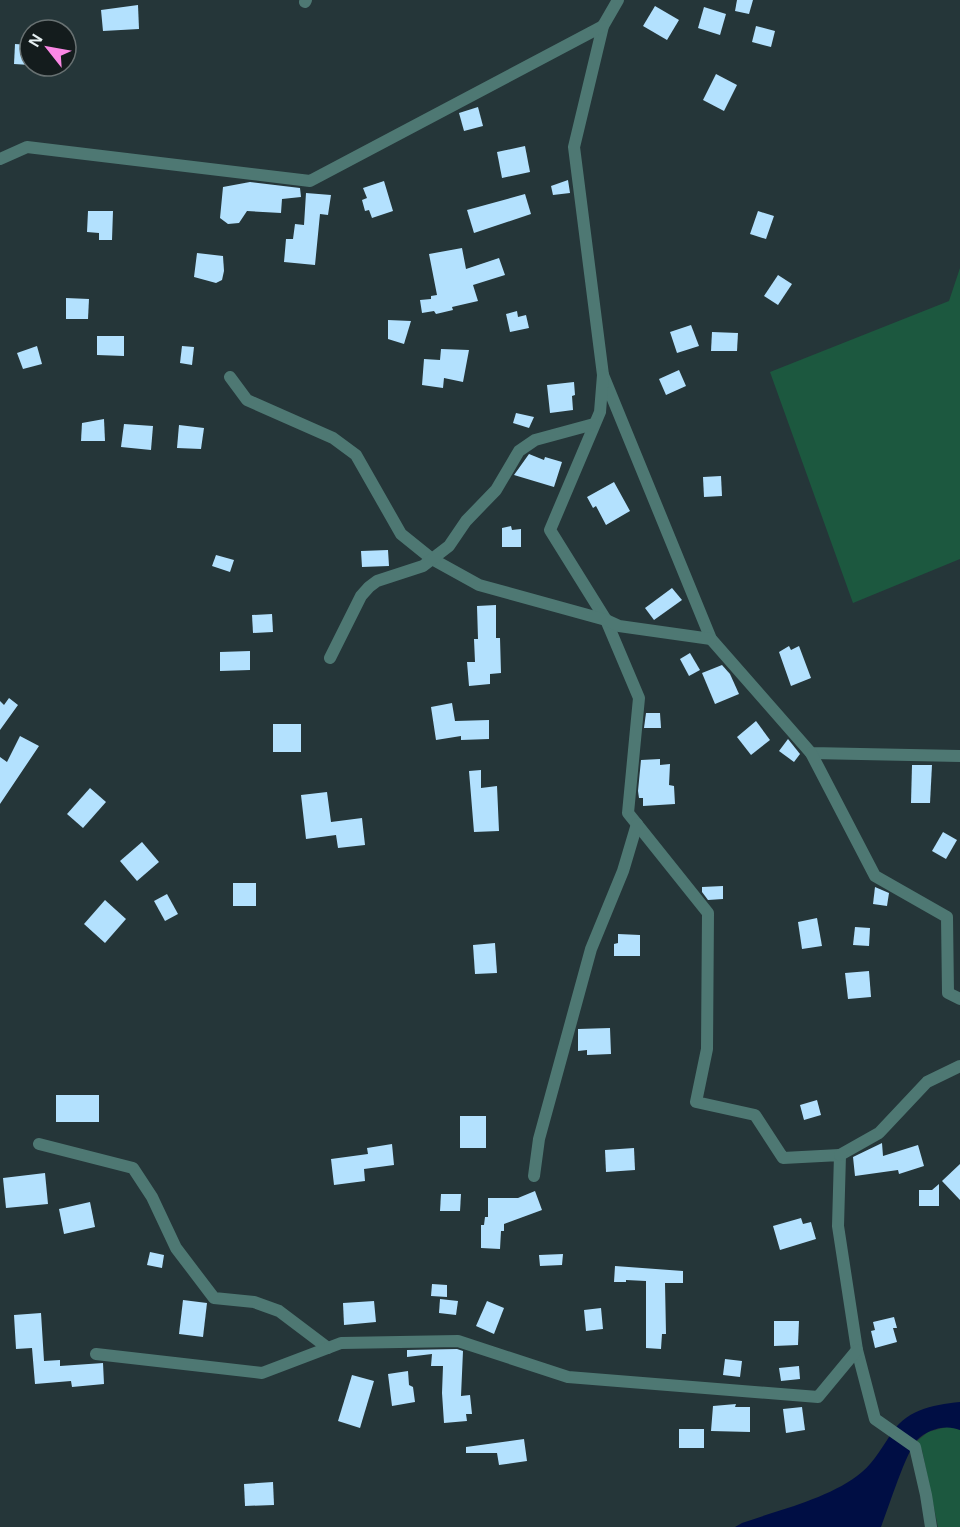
<svg xmlns="http://www.w3.org/2000/svg" width="960" height="1527" font-family="Arial,sans-serif">
<rect width="100%" height="100%" fill="#253639"/>
<g fill="#1c583f">
<path d="M960,268V559L853,603L770,372L949,301Z"/>
<path d="M950,1426L960,1430V1527H938L922,1450L917,1441L928,1432Z"/>
</g>
<path fill="#000e44" d="M960,1402V1430C946,1424 928,1429 917,1440C906,1452 888,1509 881,1527H735L742,1523C779,1510 826,1499 857,1476C871,1466 880,1451 889,1437C905,1410 931,1405 960,1402Z"/>
<g fill="#b3e1fe">
<path d="M737,0H753L749,14L735,11Z"/>
<path d="M138,5L139,29L103,31L101,10Z"/>
<path d="M655,6L679,20L667,40L643,26Z"/>
<path d="M704,7L726,14L720,35L698,28Z"/>
<path d="M756,26L775,31L771,47L752,42Z"/>
<path d="M15,44L30,45V65L14,64Z"/>
<path d="M716,74L737,85L724,111L703,100Z"/>
<path d="M478,107L483,126L464,131L459,113Z"/>
<path d="M525,146L530,172L502,178L497,152Z"/>
<path d="M568,180L570,193L553,195L551,186Z"/>
<path d="M384,181L393,211L372,218L369,210L365,211L362,200L367,198L363,188Z"/>
<path d="M250,182L300,188L301,197L282,199L281,213L247,211L239,223L228,224L220,218L223,187Z"/>
<path d="M306,193L331,195L328,215L320,214L315,265L284,262L286,239H293L295,224L304,225Z"/>
<path d="M525,194L531,214L474,233L467,210Z"/>
<path d="M88,211H113L112,240H99V233L87,232Z"/>
<path d="M758,211L774,216L766,239L750,234Z"/>
<path d="M462,248L466,269L499,258L505,275L473,285L478,301L452,307L453,310L436,314L434,311L422,313L420,300L431,299V296L437,295L429,254Z"/>
<path d="M197,253L223,256L224,271L222,280L216,283L194,277Z"/>
<path d="M778,275L792,284L778,305L764,296Z"/>
<path d="M66,298L89,299L88,319H66Z"/>
<path d="M517,311L518,317L526,315L529,328L510,332L506,314Z"/>
<path d="M388,320L411,321L404,344L388,339Z"/>
<path d="M691,325L699,346L677,353L670,332Z"/>
<path d="M712,332L738,333L737,351H711Z"/>
<path d="M97,336H124V356L97,355Z"/>
<path d="M37,346L42,364L23,369L17,353Z"/>
<path d="M182,346L194,347L192,365L180,363Z"/>
<path d="M441,349L469,350L463,382L444,378L443,388L422,385L424,359L440,360Z"/>
<path d="M679,370L686,386L666,395L659,379Z"/>
<path d="M574,382L575,395L572,396L573,410L550,413L547,385Z"/>
<path d="M516,413L534,417L529,428L513,423Z"/>
<path d="M104,419L105,441H81L82,423Z"/>
<path d="M124,424L153,426L151,450L121,447Z"/>
<path d="M179,425L204,428L201,449L177,448Z"/>
<path d="M529,454L544,460L545,457L562,462L554,487L514,475Z"/>
<path d="M721,476L722,496L704,497L703,477Z"/>
<path d="M614,482L630,511L606,525L596,506L593,508L587,497Z"/>
<path d="M511,526L512,530L521,529V547H502V528Z"/>
<path d="M388,550L389,566L362,567L361,551Z"/>
<path d="M216,555L234,560L230,572L212,566Z"/>
<path d="M672,588L682,600L654,620L645,608Z"/>
<path d="M496,605V638H500L501,673L490,674V684L469,686L467,662H475L474,639H478L477,606Z"/>
<path d="M272,614L273,632L253,633L252,615Z"/>
<path d="M789,646L791,650L799,646L811,678L791,686L779,652Z"/>
<path d="M250,651V670L220,671V652Z"/>
<path d="M690,653L700,670L689,676L680,659Z"/>
<path d="M722,665L730,674L739,694L715,704L702,673Z"/>
<path d="M9,698L18,705L0,730V701L4,705Z"/>
<path d="M452,703L455,721L489,720V739L461,740V736L436,740L431,707Z"/>
<path d="M646,713H660L661,728H644Z"/>
<path d="M756,721L770,740L751,755L737,737Z"/>
<rect x="273" y="724" width="28" height="28"/>
<path d="M20,736L39,746L0,804V757L7,762Z"/>
<path d="M788,739L800,754L794,762L779,751Z"/>
<path d="M660,759V765L670,764L669,785L674,786L675,804L643,806V798H639L638,791L641,760Z"/>
<path d="M912,765H932L930,803H911Z"/>
<path d="M481,770V788L497,786L499,831L474,832L469,771Z"/>
<path d="M90,788L106,802L83,828L67,814Z"/>
<path d="M327,792L331,822L362,818L365,845L338,848L336,835L306,839L301,795Z"/>
<path d="M943,832L957,840L946,859L932,851Z"/>
<path d="M142,842L159,862L137,881L120,861Z"/>
<rect x="233" y="883" width="23" height="23"/>
<path d="M723,886V899L708,900L702,892V887Z"/>
<path d="M875,887L889,893L887,906L873,904Z"/>
<path d="M167,894L178,914L165,921L154,901Z"/>
<path d="M105,900L126,919L105,943L84,924Z"/>
<path d="M817,918L822,946L802,949L798,922Z"/>
<path d="M855,927L870,928L869,946L853,945Z"/>
<path d="M618,934L640,935V956H614V944L618,943Z"/>
<path d="M495,943L497,973L475,974L473,945Z"/>
<path d="M869,971L871,997L848,999L845,973Z"/>
<path d="M610,1028L611,1054L587,1055V1050L578,1051V1029Z"/>
<rect x="56" y="1095" width="43" height="27"/>
<path d="M817,1100L821,1115L804,1120L800,1105Z"/>
<rect x="460" y="1116" width="26" height="32"/>
<path d="M882,1143L883,1156L918,1145L924,1166L899,1174L898,1170L855,1176L853,1157Z"/>
<path d="M392,1144L394,1165L364,1169L365,1181L334,1185L331,1159L368,1154L367,1148Z"/>
<path d="M634,1148L635,1170L606,1172L605,1150Z"/>
<path d="M960,1164V1200L942,1181Z"/>
<path d="M45,1173L48,1204L6,1208L3,1178Z"/>
<path d="M939,1184V1206H919V1190H932Z"/>
<path d="M535,1191L542,1210L504,1224V1231H501L500,1249L481,1248V1225H484L485,1217H488V1198H518Z"/>
<path d="M441,1194H461L460,1211H440Z"/>
<path d="M90,1202L95,1227L64,1234L59,1209Z"/>
<path d="M801,1218L803,1224L811,1222L816,1239L780,1250L773,1226Z"/>
<path d="M150,1252L164,1255L162,1268L147,1265Z"/>
<path d="M563,1254L562,1265L540,1266L539,1255Z"/>
<path d="M615,1266L683,1271V1283H665L666,1334H662L661,1349L646,1348V1281L626,1280V1282H614Z"/>
<path d="M432,1284L447,1285V1297L431,1296Z"/>
<path d="M440,1299L458,1301L456,1315L439,1313Z"/>
<path d="M183,1300L207,1303L203,1337L179,1334Z"/>
<path d="M374,1301L376,1322L344,1325L343,1303Z"/>
<path d="M487,1301L504,1308L494,1334L476,1326Z"/>
<path d="M601,1308L603,1329L586,1331L584,1310Z"/>
<path d="M41,1313L44,1361L60,1360V1366L103,1363L104,1384L72,1387L71,1381L35,1384L32,1348L16,1349L14,1315Z"/>
<path d="M894,1317L897,1328H893L897,1342L875,1348L871,1331L875,1330L873,1322Z"/>
<path d="M774,1321H799L798,1345L774,1346Z"/>
<path d="M457,1349L463,1351L461,1396L470,1395L472,1414H466L467,1421L444,1423L442,1393L443,1366H431L432,1354L407,1357V1350Z"/>
<path d="M725,1359L742,1361L740,1377L723,1375Z"/>
<path d="M799,1366L800,1379L781,1381L779,1368Z"/>
<path d="M408,1371L409,1385L413,1387L415,1402L392,1406L388,1374Z"/>
<path d="M352,1375L374,1381L360,1428L338,1421Z"/>
<path d="M736,1404L735,1407H750V1432L711,1431L713,1406Z"/>
<path d="M802,1407L805,1430L786,1433L783,1409Z"/>
<rect x="679" y="1429" width="25" height="19"/>
<path d="M524,1439L527,1461L499,1465L497,1453H466V1447Z"/>
<path d="M273,1482L274,1505L245,1506L244,1484Z"/>
</g>
<g fill="none" stroke-linecap="round" stroke-linejoin="round">
<g stroke="#4e7873" stroke-width="12">
<path d="M618,0L603,26L574,147L603,375L711,639L811,753L960,756"/>
<path d="M305,2L306,0"/>
<path d="M0,159L27,147L310,181L603,26"/>
<path d="M603,375L600,412L550,530L606,620L639,698L628,813L708,913L707,1049L696,1102L755,1115L783,1158L840,1155L838,1226L857,1350L875,1419L915,1447L926,1495L931,1527"/>
<path d="M230,377L247,400L333,438L356,455L401,534L432,559L479,585L606,620L619,626L711,639"/>
<path d="M330,658L361,596L369,587L377,581L423,566L449,546L466,521L496,490L519,451L535,440L594,424"/>
<path d="M811,753L875,876L947,917L948,993L960,999"/>
<path d="M39,1144L133,1168L152,1197L176,1248L214,1298L254,1302L279,1311L328,1348"/>
<path d="M840,1155L879,1133L927,1082L960,1066"/>
<path d="M534,1176L539,1139L591,949L623,871L637,824"/>
<path d="M96,1354L262,1373L341,1343L458,1341L568,1377L818,1397L857,1350"/>
</g>
</g>
<g transform="translate(48 48) rotate(301)"><circle r="28" fill="#141c1d" stroke="#687172" stroke-width="1.5"/>
<path d="M0-4.5L10 22L0 15L-10 22Z" fill="#fb87e5"/>
<text y="-9" font-size="16" font-weight="bold" text-anchor="middle" fill="#e6f0f2">N</text>
</g>
</svg>
